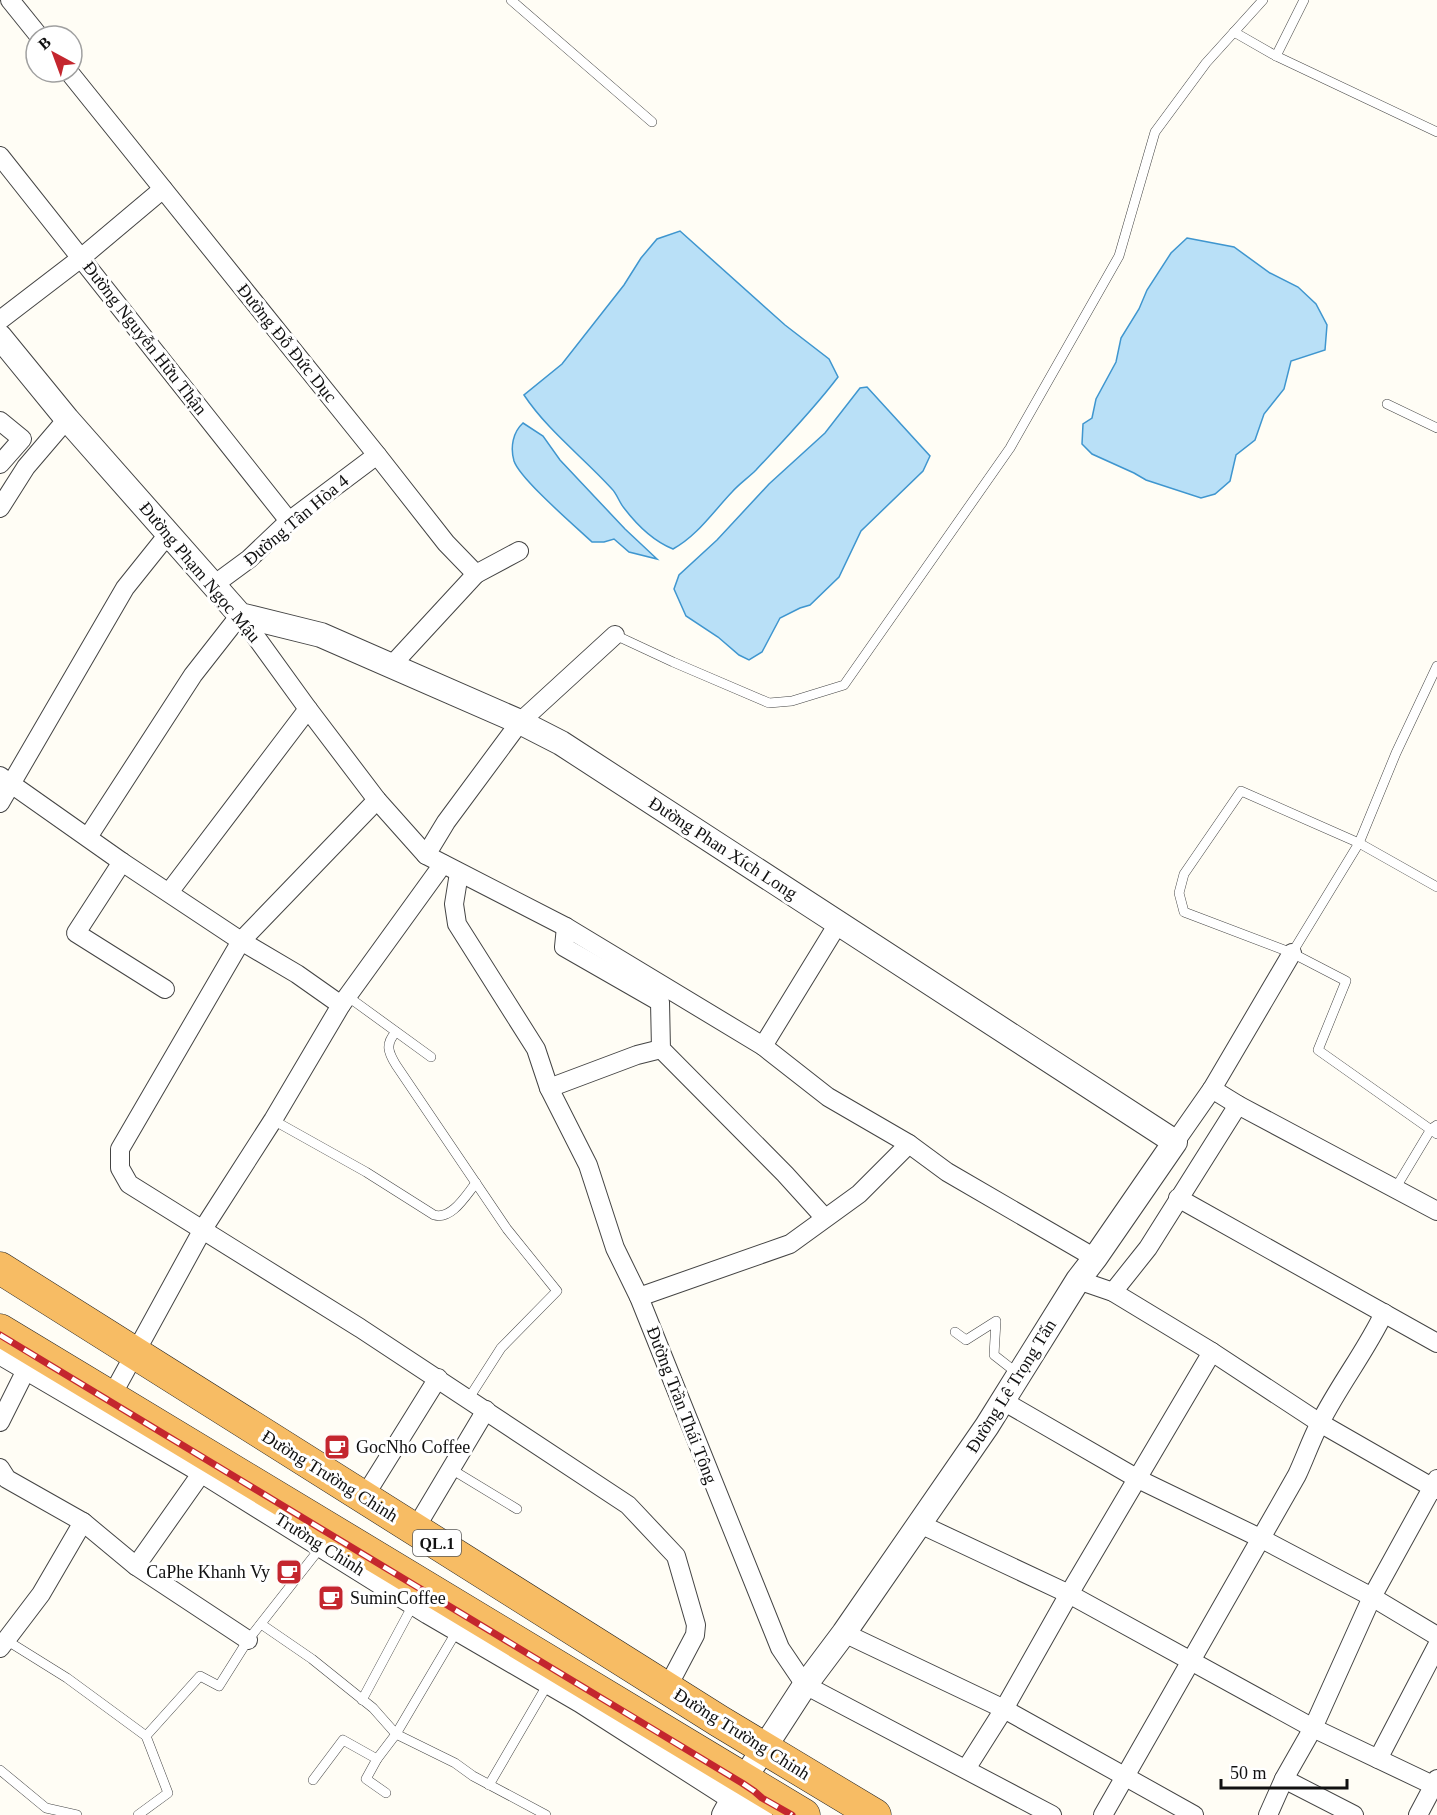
<svg xmlns="http://www.w3.org/2000/svg" width="1437" height="1815" font-family="'Times New Roman',serif">
<rect width="100%" height="100%" fill="#fffdf5"/>
<g fill="#b9e0f7" stroke="#3f96cf" stroke-width="1.5">
<path d="M680,231L785,325L829,359L838,377C813,410 784,440 756,470C748,478 739,484 732,492C713,512 697,536 673,549C653,541 637,525 624,508C619,502 617,494 612,489C583,457 548,431 524,395L562,364L624,285L641,258L657,239Z"/>
<path d="M1187,238L1234,247L1270,273L1298,287L1316,304L1327,325L1325,350L1291,361L1284,389L1264,414L1255,440L1236,455L1230,481L1215,494L1201,498L1146,480L1134,473L1092,454L1082,444L1083,424L1092,418L1096,399L1116,362L1121,338L1139,309L1147,290L1171,253Z"/>
<path d="M867,387L930,456L923,471L861,531L839,577L810,605L800,608L780,618L762,652L749,660L739,655L718,637L686,616L674,589L679,575L717,540L769,484L825,433L860,388Z"/>
<path d="M523,423L543,436L560,460L625,529L657,559L629,552L614,539L604,542H592C575,526 520,479 514,461C510,447 513,432 523,423Z"/>
</g>
<g fill="none" stroke-linecap="round" stroke-linejoin="round">
<g stroke="#444" stroke-width="10">
<g id="service">
<path d="M511,0L652,122"/>
<path d="M1304,0L1276,56L1437,132"/>
<path d="M1234,32L1276,56"/>
<path d="M1387,404L1437,428"/>
<path d="M615,635L673,662L769,703L792,701L844,685L1010,448L1119,256L1155,132L1206,63L1263,0"/>
<path d="M1437,887L1359,843L1241,791L1184,874L1179,893L1184,912L1292,953L1346,981L1318,1050L1437,1134"/>
<path d="M1292,953L1359,843L1396,753L1437,666"/>
<path d="M347,996L431,1057"/>
<path d="M396,1032C385,1044 388,1052 396,1065L507,1229L557,1291L501,1348L469,1398"/>
<path d="M273,1120L366,1172L434,1215C452,1220 466,1195 476,1183"/>
<path d="M1395,1189L1431,1129L1437,1125"/>
<path d="M955,1332L966,1340L996,1321L994,1355L1017,1373"/>
<path d="M451,1469L517,1509"/>
<path d="M261,1624L312,1659L373,1708L396,1734L455,1763L473,1776L546,1815"/>
<path d="M6,1640L67,1678L146,1736"/>
<path d="M362,1700L414,1603"/>
<path d="M146,1736L200,1676L219,1686L248,1640L321,1547"/>
<path d="M0,1770L46,1808L77,1815"/>
<path d="M313,1780L343,1740L377,1759"/>
<path d="M489,1785L549,1682"/>
<path d="M386,1793L366,1779L377,1759L396,1734L458,1629"/>
<path d="M138,1815L168,1793L146,1736"/>
</g>
</g>
<g stroke="#444" stroke-width="20">
<g id="minor">
<path d="M10,0L39,36"/>
<path d="M69,72L377,455L446,543L476,574L519,551"/>
<path d="M0,156L289,521"/>
<path d="M0,320L81,258L163,189"/>
<path d="M0,421L22,439L0,464"/>
<path d="M0,508L26,467L67,419"/>
<path d="M215,584L249,559L289,521L377,455"/>
<path d="M391,666L476,574"/>
<path d="M0,776L122,862L241,941L297,974L341,1005"/>
<path d="M377,800L241,941L120,1149V1168L129,1184L360,1328L628,1505L676,1556L696,1625L695,1635L667,1688"/>
<path d="M0,803L125,588L169,533"/>
<path d="M88,837L193,675L240,615L308,709L377,800L426,855L566,927L763,1046L828,1097L909,1144L947,1172L1095,1258"/>
<path d="M426,855L446,822L520,722L615,635"/>
<path d="M122,862L76,933L165,989"/>
<path d="M459,873L454,904L457,924L536,1049L549,1088L588,1165L615,1248L639,1297L780,1648L805,1685L1052,1815"/>
<path d="M170,891L308,709"/>
<path d="M566,927L564,947L660,1002L661,1049L785,1174L824,1217"/>
<path d="M763,1046L839,922"/>
<path d="M549,1088L637,1055L661,1049"/>
<path d="M1212,1089L1238,1105L1437,1211"/>
<path d="M1175,1142L1212,1089L1292,953"/>
<path d="M1178,1198L1437,1343"/>
<path d="M1078,1280L1113,1292L1212,1352L1320,1423L1437,1490"/>
<path d="M1113,1292L1148,1248L1238,1105"/>
<path d="M639,1297L790,1244L859,1194L909,1144"/>
<path d="M111,1397L203,1229L273,1120L341,1005L443,864"/>
<path d="M1003,1401L1138,1479L1260,1538L1372,1597L1437,1636"/>
<path d="M0,1422L27,1368"/>
<path d="M0,1468L7,1479L83,1522L136,1566L248,1640"/>
<path d="M364,1497L438,1378"/>
<path d="M920,1524L1069,1594L1313,1728L1437,1787"/>
<path d="M415,1529L486,1410"/>
<path d="M136,1566L203,1471"/>
<path d="M844,1633L1004,1709L1194,1815"/>
<path d="M0,1648L41,1594L83,1522"/>
<path d="M1378,1759L1437,1646"/>
<path d="M966,1769L1004,1709L1069,1594L1212,1352"/>
<path d="M1284,1779L1354,1815"/>
<path d="M1103,1815L1297,1475C1305,1458 1311,1440 1320,1423C1339,1385 1366,1351 1384,1313"/>
<path d="M1268,1815L1284,1779L1313,1728L1372,1597L1437,1479"/>
<path d="M1418,1815L1437,1779"/>
</g>
</g>
<g stroke="#444" stroke-width="26">
<g id="tertiary">
<path d="M0,337L67,419L240,615L321,635L520,722L561,743L1175,1142L1095,1258L1078,1280L987,1426L844,1633L805,1685L744,1779L724,1815"/>
<path d="M0,1352L203,1471L429,1612L582,1701L760,1815"/>
</g>
</g>
<g stroke="#222" stroke-width="33">
<g id="trunk">
<path d="M0,1268L719,1721L875,1815"/>
<path d="M0,1330L804,1815"/>
</g>
</g>
<use href="#service" stroke="#fff" stroke-width="9"/>
<use href="#minor" stroke="#fff" stroke-width="18"/>
<use href="#tertiary" stroke="#fff" stroke-width="24"/>
<use href="#trunk" stroke="#f7bc64" stroke-width="32"/>
<g stroke="#c4262e" stroke-width="7">
<path id="rail" d="M0,1335L742,1783L754,1791L762,1798L792,1815"/>
</g>
<use href="#rail" stroke="#fff" stroke-width="4.5" stroke-dasharray="14" stroke-linecap="butt"/>
</g>
<defs>
<g id="cafe-square" transform="scale(1.35)"><rect x="-9" y="-9" width="18" height="18" rx="4" fill="#c4262e" stroke="#fff"/><path d="M-5.5-4.5H6V0H3Q3 3.5 0 3.5H-2.5Q-5.5 3.5-5.5 0ZM3-3.2v2h1.7v-2ZM-6 4.5H4V6H-6Z" fill="#fff"/></g>
</defs>
<g fill-rule="evenodd">
<use href="#cafe-square" x="337" y="1447"/>
<use href="#cafe-square" x="289" y="1572"/>
<use href="#cafe-square" x="331" y="1598"/>
</g>
<g text-anchor="middle" dominant-baseline="central" stroke-width="6" stroke-linejoin="round" paint-order="stroke">
<rect fill="#fff" stroke="#585858" stroke-width="1.5" x="413" y="1530" width="48" height="26" rx="4.5"/>
<g font-size="16" font-weight="bold" fill="#111">
<text x="437" y="1543">QL.1</text>
</g>
<g font-size="18" fill="#111" stroke="#fff">
<text transform="translate(145 338) rotate(52)">Đường Nguyễn Hữu Thận</text>
<text transform="translate(287 343) rotate(51)">Đường Đỗ Đức Dục</text>
<text transform="translate(296 520) rotate(-40)">Đường Tân Hòa 4</text>
<text transform="translate(200 572) rotate(50)">Đường Phạm Ngọc Mậu</text>
<text transform="translate(723 848) rotate(33)">Đường Phan Xích Long</text>
<text transform="translate(1011 1386) rotate(-58)">Đường Lê Trọng Tấn</text>
<text transform="translate(682 1405) rotate(69)">Đường Trần Thái Tông</text>
<text transform="translate(330 1476) rotate(32)">Đường Trường Chinh</text>
<text transform="translate(320 1544) rotate(32)">Trường Chinh</text>
<text transform="translate(742 1734) rotate(32)">Đường Trường Chinh</text>
</g>
<g font-size="18" fill="#111" stroke="#fff" text-anchor="start">
<text x="356" y="1447">GocNho Coffee</text>
<text x="270" y="1572" text-anchor="end">CaPhe Khanh Vy</text>
<text x="350" y="1598">SuminCoffee</text>
</g>
</g>
<g transform="translate(54 54) rotate(319)"><circle r="28" fill="#ffffff" stroke="#a0a0a0" stroke-width="1.5"/>
<path d="M0-4.5L10 22L0 15L-10 22Z" fill="#c4262e"/>
<text y="-9" font-size="16" font-weight="bold" text-anchor="middle" fill="#111111">B</text>
</g>
<path d="M1221 1779v9h126v-9" fill="none" stroke="#111111" stroke-width="3"/>
<text x="1230" y="1779" font-size="18" fill="#111111" stroke="#ffffff" stroke-width="4.5" paint-order="stroke">50 m</text>
</svg>
